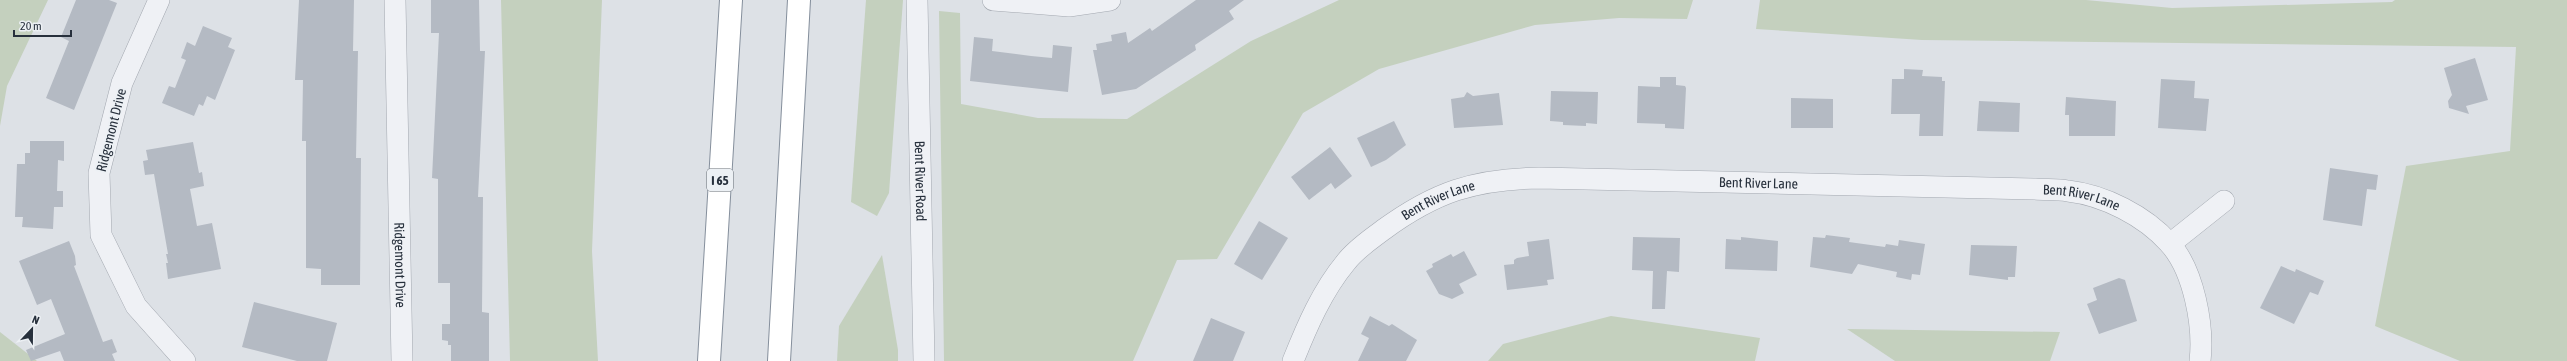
<svg xmlns="http://www.w3.org/2000/svg" width="2567" height="361" font-family="'Asap Condensed',sans-serif">
<rect width="100%" height="100%" fill="#dde1e6"/>
<g fill="#c4d0be">
<path d="M0,0H48L7,86L0,126Z"/>
<path d="M501,0H602L592,251L598,361H510Z"/>
<path d="M866,0H903L889,193L877,216L851,202Z"/>
<path d="M1339,0H1693L1687,19L1619,18L1535,25L1379,69L1303,113L1217,259L1177,260L1133,361H944L939,11L960,13L961,104L1038,118L1127,119L1251,41Z"/>
<path d="M1760,0H2086L2172,8L2392,2L2395,0H2567V361H2460L2375,326L2406,166L2510,151L2516,47L1922,40L1756,29Z"/>
<path d="M882,255L898,350V361H837L839,326Z"/>
<path d="M1611,316L1760,338L1755,361H1488L1503,344Z"/>
<path d="M1847,329L2060,332L2050,361H1895Z"/>
<path d="M0,332L37,361H0Z"/>
</g>
<g fill="#b4bac3">
<path d="M76,0H109L117,3L74,110L46,98L69,41L61,37Z"/>
<path d="M299,0H354L353,51H358L356,158H361L360,285H321V269L306,268V141H302L303,80H295Z"/>
<path d="M431,0H479L480,51H485L478,197H483L482,312L489,313V361H451V345H448V341L442,340V324H450V283H438V179L432,178L439,33H431Z"/>
<path d="M1196,0H1244L1229,11L1234,19L1195,45L1196,50L1136,89L1102,95L1093,50H1097L1096,44L1112,41L1111,35L1126,32L1128,43L1150,28L1152,31Z"/>
<path d="M203,26L232,38L228,47L235,50L215,100L207,96L203,106L199,104L194,116L162,103L169,86L175,88L186,60L181,58L187,42L195,46Z"/>
<path d="M974,37L993,39L992,51L1031,56L1052,58L1053,45L1072,47L1068,92L970,81Z"/>
<path d="M2475,58L2488,100L2466,106L2469,114L2449,108L2448,101L2452,95L2444,68Z"/>
<path d="M1904,69L1923,70L1922,76L1942,77V81H1945L1943,136H1919L1920,114H1891L1892,79H1904Z"/>
<path d="M1660,77H1676V85L1685,86L1686,88L1684,129L1665,128V124L1637,123L1638,86L1660,87Z"/>
<path d="M2161,79L2195,81L2194,98L2209,99L2206,131L2158,128Z"/>
<path d="M1551,91L1598,92L1597,124L1586,123V126L1563,125V122L1550,121Z"/>
<path d="M1467,92L1473,96L1499,93L1503,125L1454,128L1451,99L1464,97Z"/>
<path d="M2066,97L2116,101L2115,136H2069V115H2065Z"/>
<path d="M1791,98L1833,99V128H1791Z"/>
<path d="M1979,101L2020,103L2019,132L1977,131Z"/>
<path d="M1394,121L1406,145L1386,160L1371,167L1357,138Z"/>
<path d="M30,141H64V161L58,160L57,191H63V207H54L53,229L22,227L23,217H15L17,164H25V153H30Z"/>
<path d="M193,142L199,173L202,172L204,186L190,189L197,226L212,223L221,269L168,279L166,263H168L166,254H168L154,174L145,175L143,161L148,160L146,150Z"/>
<path d="M1330,147L1352,176L1335,189L1331,183L1309,200L1291,177Z"/>
<path d="M2330,168L2378,175L2376,190L2367,189L2362,226L2323,220Z"/>
<path d="M1259,221L1288,238L1262,280L1234,264Z"/>
<path d="M1826,235L1850,238L1849,242L1885,247L1886,244L1898,246L1899,240L1925,244L1920,275L1912,274L1911,280L1896,277L1897,272L1858,264L1852,274L1810,267L1813,237L1825,238Z"/>
<path d="M1633,237L1680,238L1679,272L1667,271L1665,309H1652L1653,271L1632,270Z"/>
<path d="M1741,237L1778,241L1777,271L1725,269L1726,239L1741,240Z"/>
<path d="M1549,239L1554,279L1547,280L1548,285L1507,290L1504,265L1514,264V260L1517,258L1529,256L1527,242Z"/>
<path d="M69,241L75,256L76,265L74,266L103,342L112,339L117,352L112,354L115,361H64L60,351L31,361L26,350L65,334L51,299L37,305L19,261Z"/>
<path d="M1971,245L2017,246L2015,277H2008V280L1969,275Z"/>
<path d="M1464,251L1477,275L1459,284L1464,293L1452,299L1439,294L1426,271L1433,267L1432,264L1451,254L1453,257Z"/>
<path d="M2281,266L2295,272L2296,269L2324,281L2318,295L2310,292L2294,324L2260,308Z"/>
<path d="M2119,278L2125,280L2137,321L2099,334L2087,304L2097,300L2093,288Z"/>
<path d="M254,302L337,323L327,361H297L242,347Z"/>
<path d="M1370,316L1389,326L1392,324L1417,340L1406,361H1358L1369,338L1361,334Z"/>
<path d="M1211,318L1245,332L1233,361H1193Z"/>
</g>
<g fill="none" stroke-linecap="round" stroke-linejoin="round">
<g stroke="#a3a8b0" stroke-width="22">
<g id="street">
<path d="M159,0L122,83L99,173L101,235L136,306L185,361"/>
<path id="s1" d="M395,0L402,361"/>
<path id="s2" d="M917,0L924,361"/>
<path d="M993,0L1069,6L1110,0"/>
<path d="M2170,244L2224,201"/>
<path id="s3" d="M1293,361C1307,326 1322,291 1346,262C1356,249 1370,240 1383,230C1435,192 1474,179 1539,178L2035,189C2046,190 2057,189 2068,191C2104,195 2145,216 2169,243C2194,270 2204,326 2200,361"/>
</g>
</g>
<g stroke="#858f9c" stroke-width="24">
<g id="highway">
<path d="M709,361L731,0"/>
<path d="M779,361L799,0"/>
</g>
</g>
<use href="#street" stroke="#eff1f5" stroke-width="21"/>
<use href="#highway" stroke="#fff" stroke-width="22"/>
</g>
<g text-anchor="middle" dominant-baseline="central" stroke-width="3.5" stroke-linejoin="round" paint-order="stroke">
<rect fill="#ecf0f4" stroke="#626a73" stroke-width="1" x="707" y="169" width="26" height="22" rx="3"/>
<g font-size="13" font-weight="bold" fill="#27303c">
<text x="720" y="180">I 65</text>
</g>
<g font-size="14" fill="#27303c" stroke="#ecf0f4">
<text transform="translate(111 130) rotate(-76)">Ridgemont Drive</text>
<text stroke="none"><textPath href="#s2" startOffset="181">Bent River Road</textPath></text>
<text stroke="none"><textPath href="#s3" startOffset="549">Bent River Lane</textPath></text>
<text stroke="none"><textPath href="#s3" startOffset="873">Bent River Lane</textPath></text>
<text stroke="none"><textPath href="#s3" startOffset="225">Bent River Lane</textPath></text>
<text stroke="none"><textPath href="#s1" startOffset="265">Ridgemont Drive</textPath></text>
</g>
</g>
<g transform="translate(32 329) rotate(22)" stroke="#ecf0f4" stroke-width="3" paint-order="stroke">
<path d="M0-3L7 15L0 10L-7 15Z" fill="#27303c"/>
<text y="-6" font-size="11" font-weight="bold" text-anchor="middle" fill="#27303c">N</text>
</g>
<path d="M14 30v6h57v-6" fill="none" stroke="#27303c" stroke-width="2"/>
<text x="20" y="30" font-size="12" fill="#27303c" stroke="#ecf0f4" stroke-width="3" paint-order="stroke">20 m</text>
</svg>
